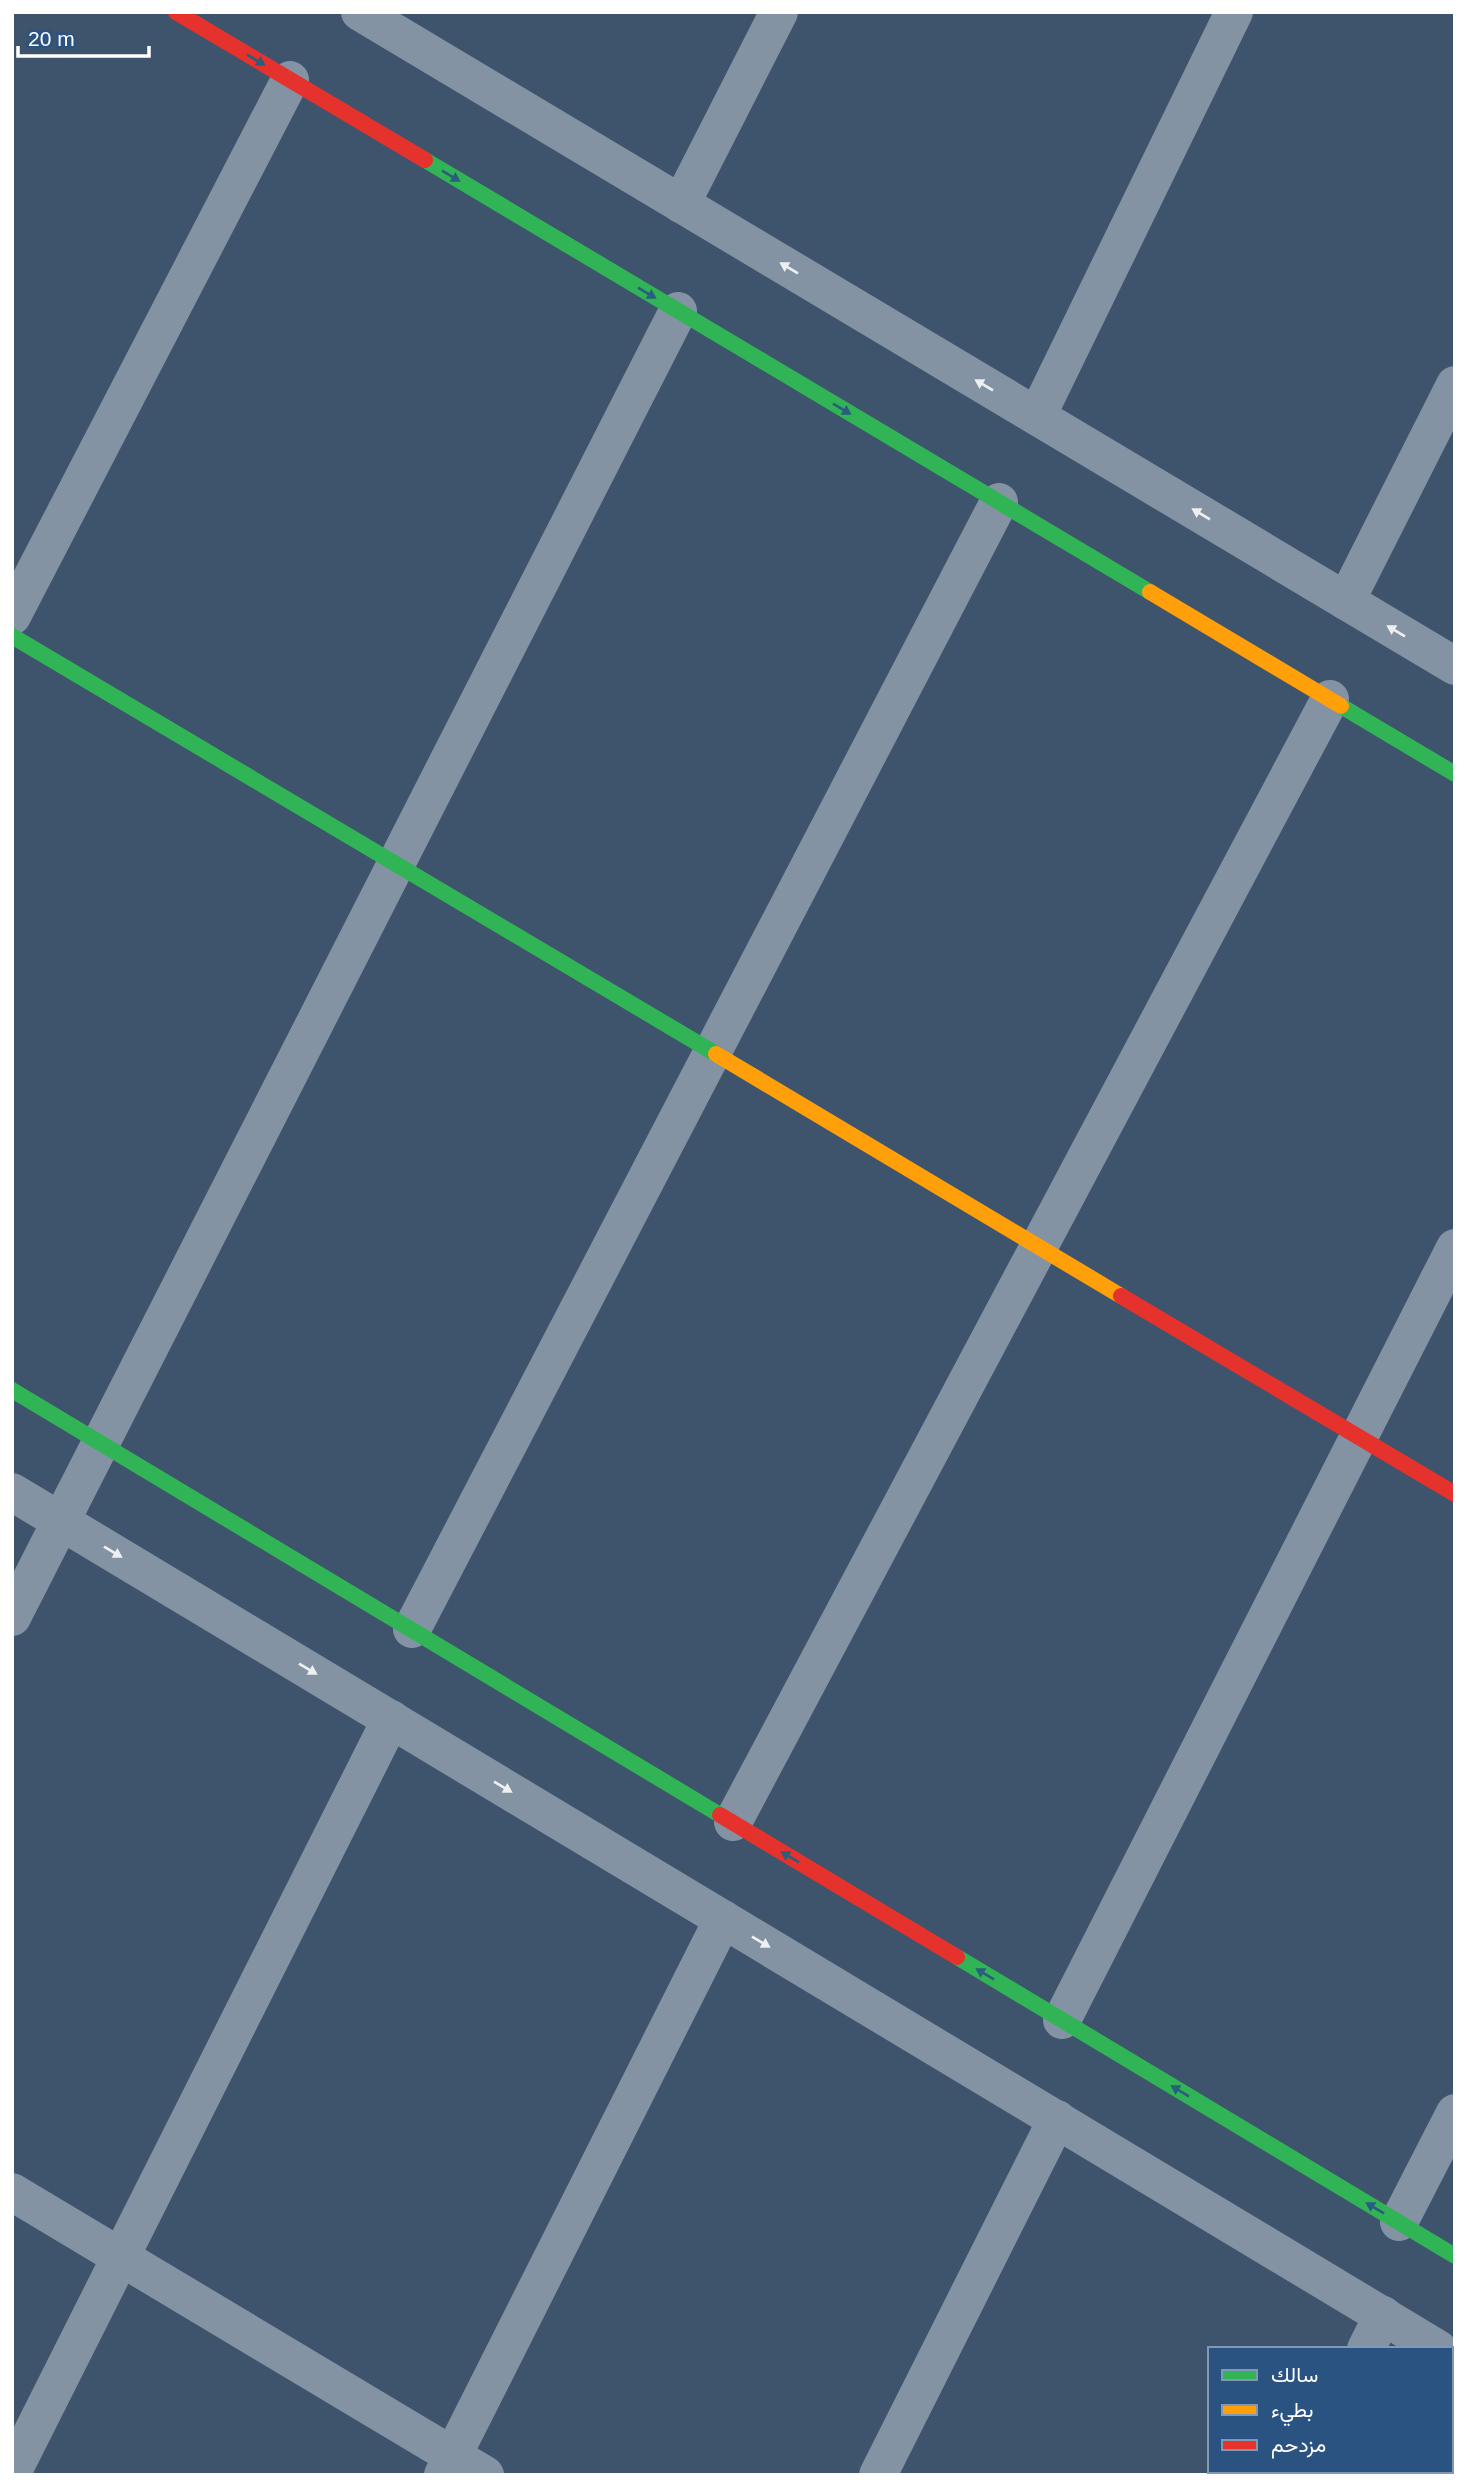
<svg xmlns="http://www.w3.org/2000/svg" width="1467" height="2487" font-family="Helvetica,Vazirmatn,sans-serif">
<rect width="100%" height="100%" fill="#3e546d"/>
<g fill="none" stroke-linecap="round" stroke-linejoin="round">
<g stroke="#8493a3" stroke-width="38">
<path d="M360,12L1455,666"/>
<path d="M681,204L779,12"/>
<path d="M1037,416L1234,12"/>
<path d="M1346,601L1455,385"/>
<path d="M12,616L290,80"/>
<path d="M12,1492L1438,2349"/>
<path d="M12,1617L678,311"/>
<path d="M412,1629L999,502"/>
<path d="M733,1822L1330,699"/>
<path d="M1062,2020L1455,1248"/>
<path d="M12,2192L485,2475"/>
<path d="M1399,2222L1455,2113"/>
<path d="M1366,2349L1383,2315"/>
<path d="M12,2473L391,1719"/>
<path d="M443,2475L723,1919"/>
<path d="M878,2475L1057,2119"/>
<path d="M1303,2475L1305,2471"/>
</g>
<g stroke="#30b455" stroke-width="16">
<path d="M425,160L1150,592"/>
<path d="M12,636L716,1054"/>
<path d="M1341,706L1455,774"/>
<path d="M12,1390L720,1815"/>
<path d="M957,1957L1455,2256"/>
</g>
<g stroke="#ff9f0a" stroke-width="16">
<path d="M1150,592L1341,706"/>
<path d="M716,1054L1121,1296"/>
</g>
<g stroke="#e5322d" stroke-width="16">
<path d="M176,12L425,160"/>
<path d="M1121,1296L1455,1494"/>
<path d="M720,1815L957,1957"/>
</g>
</g>
<defs><path id="oneway-solid" d="M-6-.8H1V-3.2L6.5 0L1 3.2V.8H-6Z" transform="scale(1.75)"/></defs>
<g fill="#2b5d7d">
<use href="#oneway-solid" transform="translate(256 60) rotate(31)"/>
<use href="#oneway-solid" transform="translate(451 176) rotate(31)"/>
<use href="#oneway-solid" transform="translate(647 293) rotate(31)"/>
<use href="#oneway-solid" transform="translate(842 409) rotate(31)"/>
<use href="#oneway-solid" transform="translate(790 1857) rotate(-149)"/>
<use href="#oneway-solid" transform="translate(985 1974) rotate(-149)"/>
<use href="#oneway-solid" transform="translate(1180 2091) rotate(-149)"/>
<use href="#oneway-solid" transform="translate(1375 2208) rotate(-149)"/>
</g>
<g fill="#edeff1">
<use href="#oneway-solid" transform="translate(789 268) rotate(-149)"/>
<use href="#oneway-solid" transform="translate(984 385) rotate(-149)"/>
<use href="#oneway-solid" transform="translate(1201 514) rotate(-149)"/>
<use href="#oneway-solid" transform="translate(1396 631) rotate(-149)"/>
<use href="#oneway-solid" transform="translate(113 1552) rotate(31)"/>
<use href="#oneway-solid" transform="translate(308 1669) rotate(31)"/>
<use href="#oneway-solid" transform="translate(503 1787) rotate(31)"/>
<use href="#oneway-solid" transform="translate(761 1942) rotate(31)"/>
</g>
<rect width="1467" height="2487" fill="none" stroke="#ffffff" stroke-width="28"/>
<rect x="1208" y="2347" width="245" height="126" fill="#2a5381" stroke="#7f98b3" stroke-width="2"/>
<rect x="1222" y="2370" width="35" height="10" fill="#30b455" stroke="#7f98b3" stroke-width="2"/>
<text x="1271" y="2382" font-size="21" fill="#ffffff">سالك</text>
<rect x="1222" y="2405" width="35" height="10" fill="#ff9f0a" stroke="#7f98b3" stroke-width="2"/>
<text x="1271" y="2417" font-size="21" fill="#ffffff">بطيء</text>
<rect x="1222" y="2440" width="35" height="10" fill="#e5322d" stroke="#7f98b3" stroke-width="2"/>
<text x="1271" y="2452" font-size="21" fill="#ffffff">مزدحم</text>
<path d="M18 46v10h131v-10" fill="none" stroke="#ffffff" stroke-width="3.5"/>
<text x="28" y="46" font-size="21" fill="#ffffff" stroke="#2a5381" stroke-width="5" paint-order="stroke">20 m</text>
</svg>
